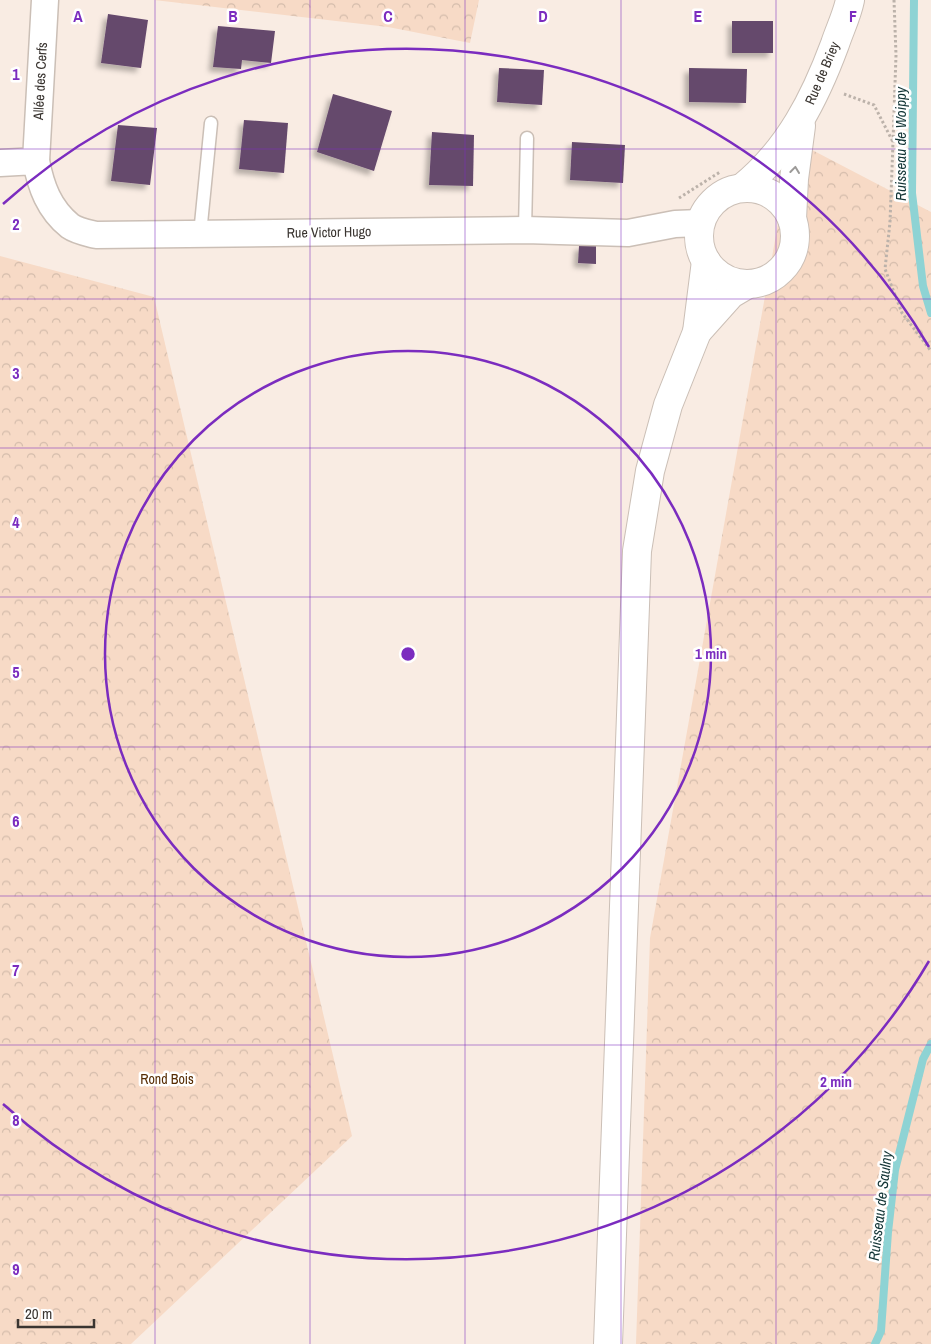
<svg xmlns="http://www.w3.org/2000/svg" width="931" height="1344" font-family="'Archivo Narrow',sans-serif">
<defs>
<pattern id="forest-crowns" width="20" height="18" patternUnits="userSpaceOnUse" patternTransform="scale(1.25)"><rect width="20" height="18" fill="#f7dac6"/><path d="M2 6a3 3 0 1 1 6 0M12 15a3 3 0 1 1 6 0" fill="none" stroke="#d4bcab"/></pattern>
<filter id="shadow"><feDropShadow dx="-4.5" dy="4.5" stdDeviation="2.5" flood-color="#0004"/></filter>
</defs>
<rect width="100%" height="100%" fill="#f9ece3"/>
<g fill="url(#forest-crowns)">
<path d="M154,0H479L470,43L388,27Z"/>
<path d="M793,140L931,212V1344H636L650,938Z"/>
<path d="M0,256L154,297L352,1136L131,1344H0Z"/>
</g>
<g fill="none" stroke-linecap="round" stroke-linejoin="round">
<g stroke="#8ed3d4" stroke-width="8">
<path d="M914,0L912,193L923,286L931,313"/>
<path d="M875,1344L881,1331L888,1232L895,1170L923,1059L931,1044"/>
</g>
</g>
<g fill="#65486c" filter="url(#shadow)">
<path d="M108,14L148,20L141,68L101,63Z"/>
<rect x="732" y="21" width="41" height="32"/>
<path d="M218,26L275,31L271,63L242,60L241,69L213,67Z"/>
<path d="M499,68L544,70L542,105L497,102Z"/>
<path d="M689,68L747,69L746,103L689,102Z"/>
<path d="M333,94L392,111L374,171L317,152Z"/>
<path d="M244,120L288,123L284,173L239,169Z"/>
<path d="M118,125L157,128L150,185L111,181Z"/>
<path d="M432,132L474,135L473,186L429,185Z"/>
<path d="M572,142L625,145L623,183L570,180Z"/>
<path d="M596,245V264L578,263L579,246Z"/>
</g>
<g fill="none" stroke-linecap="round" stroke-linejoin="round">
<g stroke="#cbbfb6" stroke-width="15">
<g id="lane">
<path d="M525,230L527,138"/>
<path d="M200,234L211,123"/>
</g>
</g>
<g stroke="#cbbfb6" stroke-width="29">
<g id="street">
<path d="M36,161L45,0"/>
<path d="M0,163L36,161C41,187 49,209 70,226C77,231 88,233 96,235L525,230L628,233L675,224L700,223"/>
</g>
</g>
<g stroke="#cbbfb6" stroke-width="30">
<g id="secondary">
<path d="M742,188C789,150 815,98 835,44C840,29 847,15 850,0"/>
<circle cx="747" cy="236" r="48"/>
<path d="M792,219L794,179L801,126"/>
<path d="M697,332L731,294L748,284"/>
<path d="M608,1344L637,551L650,471L668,405L697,332L706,261"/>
</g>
</g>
<g stroke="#bcb2aa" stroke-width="3" stroke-dasharray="2.5 2.5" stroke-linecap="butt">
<path d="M894,0L896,55L893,142L890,222L885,269L902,313L931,351"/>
<path d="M844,94L874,105L893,142"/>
<path d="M679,198L720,172"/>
</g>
<use href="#lane" stroke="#fff" stroke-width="12"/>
<use href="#street" stroke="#fff" stroke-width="26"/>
<use href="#secondary" stroke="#fff" stroke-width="28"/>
</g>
<defs><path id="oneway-chevron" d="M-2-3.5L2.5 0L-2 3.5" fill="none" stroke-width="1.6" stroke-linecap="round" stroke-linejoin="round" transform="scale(1.25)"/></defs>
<use stroke="#9c9a98" href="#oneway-chevron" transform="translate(795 170) rotate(-83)"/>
<path fill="none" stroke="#7b2cbf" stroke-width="1" stroke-opacity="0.55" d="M155,0V1344M310,0V1344M465,0V1344M621,0V1344M776,0V1344M0,149H931M0,299H931M0,448H931M0,597H931M0,747H931M0,896H931M0,1045H931M0,1195H931"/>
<g fill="none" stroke="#7b2cbf" stroke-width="2.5">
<circle cx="408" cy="654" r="303"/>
<path d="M929 961A605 605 0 0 1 3 1104M3 204A605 605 0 0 1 929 347"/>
</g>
<g text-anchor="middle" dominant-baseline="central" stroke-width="5" stroke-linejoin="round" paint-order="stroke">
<g font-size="14" fill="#3a3531" stroke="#fff">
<text transform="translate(822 73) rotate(-67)">Rue de Briey</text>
<text transform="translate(40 81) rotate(-87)">Allée des Cerfs</text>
<text transform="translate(329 232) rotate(-1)">Rue Victor Hugo</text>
</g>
<g font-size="14" fill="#562c03" stroke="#fff">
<text x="167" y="1079">Rond Bois</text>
</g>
<g font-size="15" font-style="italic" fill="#133536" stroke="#fff">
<text transform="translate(900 144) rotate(-90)">Ruisseau de Woippy</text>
<text transform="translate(880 1206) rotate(-83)">Ruisseau de Saulny</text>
</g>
</g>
<g font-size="16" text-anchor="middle" font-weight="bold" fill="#7b2cbf" stroke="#fff" stroke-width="5" stroke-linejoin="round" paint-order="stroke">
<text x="78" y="22">A</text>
<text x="233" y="22">B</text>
<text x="388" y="22">C</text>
<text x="543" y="22">D</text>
<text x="698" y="22">E</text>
<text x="853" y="22">F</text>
<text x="16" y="80">1</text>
<text x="16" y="230">2</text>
<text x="16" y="379">3</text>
<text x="16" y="528">4</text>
<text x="16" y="678">5</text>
<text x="16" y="827">6</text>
<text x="16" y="976">7</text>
<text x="16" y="1126">8</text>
<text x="16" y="1275">9</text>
</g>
<circle cx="408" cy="654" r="8" fill="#7b2cbf" stroke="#fff" stroke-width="2.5"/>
<g font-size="15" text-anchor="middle" font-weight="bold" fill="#7b2cbf" stroke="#fff" stroke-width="5" stroke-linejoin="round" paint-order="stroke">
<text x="711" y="659">1 min</text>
<text x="836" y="1087">2 min</text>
</g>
<path d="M18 1319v8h76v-8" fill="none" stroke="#3a3531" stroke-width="2.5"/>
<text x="25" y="1319" font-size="15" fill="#3a3531" stroke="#ffffff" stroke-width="4" paint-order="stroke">20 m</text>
</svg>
